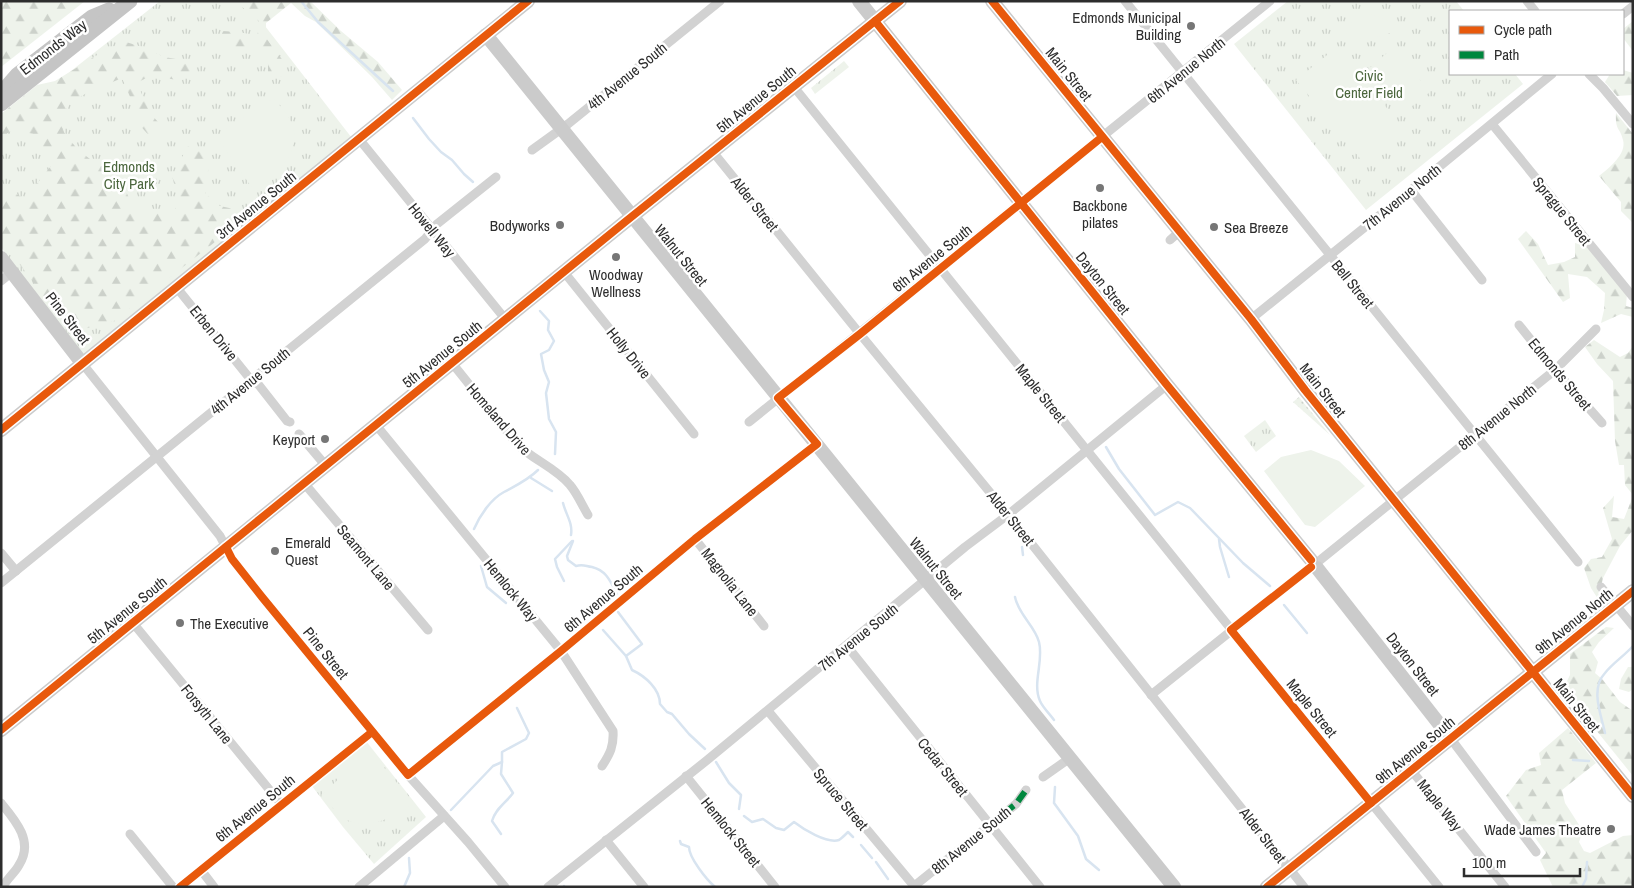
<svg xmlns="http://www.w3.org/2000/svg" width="1634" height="888" font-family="'Archivo Narrow',sans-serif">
<defs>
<pattern id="grass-tufts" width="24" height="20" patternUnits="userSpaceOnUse" patternTransform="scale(1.25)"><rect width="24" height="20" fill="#eef3eb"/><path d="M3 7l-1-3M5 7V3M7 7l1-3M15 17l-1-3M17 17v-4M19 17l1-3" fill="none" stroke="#ccd1ca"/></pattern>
<pattern id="forest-firs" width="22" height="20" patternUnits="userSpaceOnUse" patternTransform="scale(1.25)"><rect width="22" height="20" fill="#eef3eb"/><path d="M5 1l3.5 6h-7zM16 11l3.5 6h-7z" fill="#ccd1ca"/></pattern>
<pattern id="garden-dots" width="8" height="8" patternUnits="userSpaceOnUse" patternTransform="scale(1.25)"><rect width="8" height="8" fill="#eef3eb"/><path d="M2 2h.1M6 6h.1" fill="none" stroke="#ccd1ca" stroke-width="1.8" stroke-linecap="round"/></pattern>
</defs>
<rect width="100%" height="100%" fill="#fff"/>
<g fill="url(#grass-tufts)">
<path d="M160,1H252L265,26L355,142L82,363L1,247V126Z"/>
<path d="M1288,1H1456L1464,11H1450V74H1515L1523,84L1366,210L1234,44Z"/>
<path d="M844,61L849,67L815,94L811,88Z"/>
<path d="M1265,420L1276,436L1256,452L1244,436Z"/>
<path d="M366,741L426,817L374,864L343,827L312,786Z"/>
</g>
<g fill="url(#forest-firs)">
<path d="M1,1H85L1,67Z"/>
<path d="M235,1H310L341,31L378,62L402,90L392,100L372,77L316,22L305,16L291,3L266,23V38L287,66L282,76L268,80V64L252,47L220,48L222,31L239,32L257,36L260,22Z"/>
<path d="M1633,21V51L1623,38V29Z"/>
<path d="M126,42L145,48L164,57L188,61L194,67C175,91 167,72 149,77C145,78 141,81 137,83L150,113L166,131L154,141L135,120L131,99L122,78L89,92L70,102L63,116V131L78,150L94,162L120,176L132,206L143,215L175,210L178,198L172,176L188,146L201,152L209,158L208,173L205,193L220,206L252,213L114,321L84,329L65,324L1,240V204L9,190L25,199L54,162L34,134L13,130L1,137V114L37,85L55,81L107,49Z"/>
<path d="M1623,70L1633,73V95L1617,96L1605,82L1610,74H1623Z"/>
<path d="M1616,113L1633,134V223L1621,211V202L1599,176C1609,168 1627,154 1623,140C1620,127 1615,131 1616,113Z"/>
<path d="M1526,231L1538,244L1548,265L1564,262L1575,257V243L1588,246L1627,293L1626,306L1633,308V317L1621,314L1601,323L1604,310L1605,293L1587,277L1568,274L1570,298L1563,302L1518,239Z"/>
<path d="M1594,340L1620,357L1628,353L1633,346V495L1625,485L1624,465H1619L1615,441L1613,381L1597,364L1585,347Z"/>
<path d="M1614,496L1612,517L1624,519L1633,496V530L1620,546L1603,578L1598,599L1591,588L1584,568L1591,559L1602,557L1612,539L1603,508Z"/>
<path d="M1606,627L1614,628L1599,642L1592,652L1598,662L1595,673L1603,680L1620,702L1633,711V776L1563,689L1570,675V654Z"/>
<path d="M1628,667H1633V689L1629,692L1619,689L1621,679Z"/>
<path d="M1568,728L1596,763L1562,790L1565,803L1583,831L1579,842L1584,851L1590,853L1623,836L1633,835V887H1553L1540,860L1546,853L1506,796L1526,770L1541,765L1539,753Z"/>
</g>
<path fill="url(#garden-dots)" d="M1299,397L1330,435L1293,402Z"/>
<g fill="#eef3eb">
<path d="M1371,14L1395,23L1396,31C1379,37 1364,42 1347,35L1346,26L1363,15Z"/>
<path d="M1337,47L1404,129L1363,162L1296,80Z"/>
<path d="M1394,47L1430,92L1402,114L1367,70Z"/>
<path d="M274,98C279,105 286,112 290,120C306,149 275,176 255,192L220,142L221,132Z"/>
<path d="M1311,450L1339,461L1365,486L1315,527L1305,525L1264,471L1281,457Z"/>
<path d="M365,750L370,751L414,803C397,816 369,831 347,820C337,815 329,803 321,795L341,777L337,773Z"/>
</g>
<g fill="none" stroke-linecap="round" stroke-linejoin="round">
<g stroke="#d8e4f0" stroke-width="2.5">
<path d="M301,1L318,22L393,91"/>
<path d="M413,118L429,139L441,152L452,160L464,174L473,182"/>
<path d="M540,311L549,321L548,330L554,341L549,350L541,354L544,370L549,382L546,393L549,419L556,432L555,454"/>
<path d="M1106,447L1119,469L1155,515L1178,502L1190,508L1243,563L1270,586"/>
<path d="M531,478L552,491"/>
<path d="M563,503C566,515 573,523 571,535"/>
<path d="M474,529C480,515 491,499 504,492C517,485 528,480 538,470"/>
<path d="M1219,539L1220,547L1229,577"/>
<path d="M573,541L567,556L568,560L576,566C583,564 585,566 592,567C607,571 610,581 617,594"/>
<path d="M1022,547L1023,555"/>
<path d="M481,566L487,587L506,603"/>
<path d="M564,581L557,567L555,559L572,541"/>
<path d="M1015,597C1018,614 1035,626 1039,642C1044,661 1032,683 1040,701C1043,708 1050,714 1054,720"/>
<path d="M1284,605L1307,633"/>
<path d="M618,612L642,644L626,656"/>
<path d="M603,630L626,656L632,670C645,676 660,689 660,704L667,712L672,714L689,734L705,749"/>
<path d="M1605,733C1601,714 1590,689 1605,673C1613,663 1624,656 1633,646"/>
<path d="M1573,760L1589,761"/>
<path d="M716,762L729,783L741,795L739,809"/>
<path d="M1055,787L1054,803L1078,836L1086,859L1099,870"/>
<path d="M451,810L493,766L502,762V752L526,739L529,733L517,708"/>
<path d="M744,816L752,822L763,819L776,828L784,830L794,822C803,829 827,844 839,840C842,838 845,835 848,832L853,837"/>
<path d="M501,834L492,821C496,808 505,804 513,793L501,774L502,762"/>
<path d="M680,841L681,844L689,847C689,858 707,880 715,887"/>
<path d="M861,845L872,858"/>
<path d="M876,862L888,879"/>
<path d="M564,886V887"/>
<path d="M404,887L410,873L409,858"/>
<path d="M1582,887L1586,879L1587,862"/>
</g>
<g stroke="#d2d2d2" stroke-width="9">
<path d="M1125,1L1578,562"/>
<path d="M1527,1L1535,11"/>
<path d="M1623,14L1633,6"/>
<path d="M1589,74L1603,88L1633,124"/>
<path d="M794,87L1439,887"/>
<path d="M1492,124L1633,297"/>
<path d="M359,139L506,320"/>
<path d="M532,150L568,124L720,1"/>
<path d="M713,152L860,334L1011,518L1304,887"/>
<path d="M1411,190L1482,280"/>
<path d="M1170,240L1179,232"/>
<path d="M564,272L694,434"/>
<path d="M1,281L12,272"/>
<path d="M177,288L251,380L258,384L287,421L290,422"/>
<path d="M1251,319L1411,190L1552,74"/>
<path d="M1519,325L1555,370L1602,423"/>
<path d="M82,363L220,536L232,559L285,625L408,775L468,842L505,887"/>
<path d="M452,363L517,444C533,460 556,468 570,485C577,493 582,505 588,515"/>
<path d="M749,422L1270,1"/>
<path d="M376,425L561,651L613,731C614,746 610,754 602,766"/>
<path d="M299,434L326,466"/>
<path d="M304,483L428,630"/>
<path d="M695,539L764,626"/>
<path d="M1,553L16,571"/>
<path d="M1319,561L1555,370L1596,329"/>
<path d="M1,583L425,239L437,224L496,177"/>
<path d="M1601,587L1633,626"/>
<path d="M133,623L281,804"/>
<path d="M847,646L1040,887"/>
<path d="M1151,695L1311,567"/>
<path d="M768,711L914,886"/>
<path d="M1451,739L1536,852"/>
<path d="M1412,771L1505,887"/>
<path d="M408,775L561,651L695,539L817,444"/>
<path d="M686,776L775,887"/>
<path d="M1043,777L1070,758"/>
<path d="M1,803C16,821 34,842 19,865C15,873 7,878 3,887"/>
<path d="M130,834L173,887"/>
<path d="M606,840L644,887"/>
<path d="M201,870L214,887"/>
<path d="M180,887L372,732"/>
<path d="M359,887L444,816"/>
<path d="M548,887L706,761L965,547L1009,514L1167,385"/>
<path d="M913,887L1016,804L1026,790"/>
</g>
<g stroke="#cbcbcb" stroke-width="14">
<path d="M859,1L1167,385L1311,560"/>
<path d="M992,1L1251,319L1305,390L1633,796"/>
<path d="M486,35L1174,887"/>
<path d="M1,258L82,363"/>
<path d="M1,430L528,1"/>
<path d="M1317,568L1451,739"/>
<path d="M1,730L625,222L900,1"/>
<path d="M1267,887L1633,591"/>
</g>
<g stroke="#c5c5c5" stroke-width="15">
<path d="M2,92L17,75L92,17L109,10"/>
<path d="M1,104L130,1"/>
</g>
<path stroke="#00873e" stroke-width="6" stroke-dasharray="12 6" stroke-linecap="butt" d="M990,824L1016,804L1026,790"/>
<g stroke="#fff" stroke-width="11">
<g id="cycleway">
<path d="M992,1L1251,319L1305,390L1633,796"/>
<path d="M875,21L1167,385L1311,560"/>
<path d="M1,430L528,1"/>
<path d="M226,547L232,559L262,597L408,775L561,651L695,539L817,444L778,398L860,334L1102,137"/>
<path d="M1311,567L1231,630L1371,803"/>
<path d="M1,730L625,222L900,1"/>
<path d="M180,887L372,732"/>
<path d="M1267,887L1633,591"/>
</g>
</g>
<use href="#cycleway" stroke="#e8590c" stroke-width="8"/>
</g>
<g fill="#767676" stroke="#fff" stroke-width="2">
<circle cx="1191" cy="26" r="5"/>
<circle cx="1100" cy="188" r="5"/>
<circle cx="560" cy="225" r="5"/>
<circle cx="1214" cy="227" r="5"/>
<circle cx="616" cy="257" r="5"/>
<circle cx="325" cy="439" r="5"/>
<circle cx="275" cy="551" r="5"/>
<circle cx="180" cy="623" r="5"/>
<circle cx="1611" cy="829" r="5"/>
</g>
<g text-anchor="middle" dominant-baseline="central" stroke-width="5" stroke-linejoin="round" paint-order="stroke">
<g font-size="15" fill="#2d2d2d" stroke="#fff" text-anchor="end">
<text x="1181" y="17">Edmonds Municipal<tspan x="1181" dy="17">Building</tspan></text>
<text x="1100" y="205" text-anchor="middle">Backbone<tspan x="1100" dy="17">pilates</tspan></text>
<text x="550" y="225">Bodyworks</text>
<text x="1224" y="227" text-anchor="start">Sea Breeze</text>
<text x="616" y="274" text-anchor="middle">Woodway<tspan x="616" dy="17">Wellness</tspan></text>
<text x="315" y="439">Keyport</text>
<text x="285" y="542" text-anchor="start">Emerald<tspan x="285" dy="17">Quest</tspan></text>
<text x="190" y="623" text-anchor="start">The Executive</text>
<text x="1601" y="829">Wade James Theatre</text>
</g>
<g font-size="15" fill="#2d2d2d" stroke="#fff">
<text transform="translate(53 47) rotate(-38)">Edmonds Way</text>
<text transform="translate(1186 70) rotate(-39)">6th Avenue North</text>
<text transform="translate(1069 74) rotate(51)">Main Street</text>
<text transform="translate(627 76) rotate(-39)">4th Avenue South</text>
<text transform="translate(756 99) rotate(-39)">5th Avenue South</text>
<text transform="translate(1402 197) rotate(-39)">7th Avenue North</text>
<text transform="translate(755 204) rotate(51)">Alder Street</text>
<text transform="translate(256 205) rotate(-39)">3rd Avenue South</text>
<text transform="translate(1562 211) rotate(51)">Sprague Street</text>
<text transform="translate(432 230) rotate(51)">Howell Way</text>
<text transform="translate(681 255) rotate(51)">Walnut Street</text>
<text transform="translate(932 258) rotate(-39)">6th Avenue South</text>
<text transform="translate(1103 283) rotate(51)">Dayton Street</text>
<text transform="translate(1353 284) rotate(51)">Bell Street</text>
<text transform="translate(68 318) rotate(52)">Pine Street</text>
<text transform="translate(214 333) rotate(51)">Erben Drive</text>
<text transform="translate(629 353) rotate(51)">Holly Drive</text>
<text transform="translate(442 354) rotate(-39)">5th Avenue South</text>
<text transform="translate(1560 374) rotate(50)">Edmonds Street</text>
<text transform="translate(250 381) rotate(-39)">4th Avenue South</text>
<text transform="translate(1323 390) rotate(52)">Main Street</text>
<text transform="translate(1041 393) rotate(51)">Maple Street</text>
<text transform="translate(1497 417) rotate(-39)">8th Avenue North</text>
<text transform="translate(499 419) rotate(49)">Homeland Drive</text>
<text transform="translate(1011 518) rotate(51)">Alder Street</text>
<text transform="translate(366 557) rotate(50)">Seamont Lane</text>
<text transform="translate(936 568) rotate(51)">Walnut Street</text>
<text transform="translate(730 582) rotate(52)">Magnolia Lane</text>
<text transform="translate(511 590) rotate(51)">Hemlock Way</text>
<text transform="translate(603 598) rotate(-40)">6th Avenue South</text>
<text transform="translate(127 610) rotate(-39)">5th Avenue South</text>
<text transform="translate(1574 621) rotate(-39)">9th Avenue North</text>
<text transform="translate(858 637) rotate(-39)">7th Avenue South</text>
<text transform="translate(326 653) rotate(51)">Pine Street</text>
<text transform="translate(1413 664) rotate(52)">Dayton Street</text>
<text transform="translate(1577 705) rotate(51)">Main Street</text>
<text transform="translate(1312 708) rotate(51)">Maple Street</text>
<text transform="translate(207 714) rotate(51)">Forsyth Lane</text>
<text transform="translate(1415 750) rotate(-39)">9th Avenue South</text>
<text transform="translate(943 767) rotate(51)">Cedar Street</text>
<text transform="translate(841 799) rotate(50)">Spruce Street</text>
<text transform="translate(1440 805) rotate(51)">Maple Way</text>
<text transform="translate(255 808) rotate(-39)">6th Avenue South</text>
<text transform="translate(731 832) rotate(51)">Hemlock Street</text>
<text transform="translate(1263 835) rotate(52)">Alder Street</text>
<text transform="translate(971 840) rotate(-39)">8th Avenue South</text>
</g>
<g font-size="15" fill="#4b663d" stroke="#fff">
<text x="1369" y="75">Civic<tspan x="1369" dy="17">Center Field</tspan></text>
<text x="129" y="166">Edmonds<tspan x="129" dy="17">City Park</tspan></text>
</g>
</g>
<rect width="1634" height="888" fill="none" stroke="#2d2d2d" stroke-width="5"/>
<rect x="1449" y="10" width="175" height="65" fill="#ffffff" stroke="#ababab"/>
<rect x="1459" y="26" width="25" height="8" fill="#e8590c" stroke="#ababab"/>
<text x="1494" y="35" font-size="15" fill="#2d2d2d">Cycle path</text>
<rect x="1459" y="51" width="25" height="8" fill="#00873e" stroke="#ababab"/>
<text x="1494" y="60" font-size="15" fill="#2d2d2d">Path</text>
<path d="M1464 868v8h116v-8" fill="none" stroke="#2d2d2d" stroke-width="2.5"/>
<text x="1472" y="868" font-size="15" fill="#2d2d2d" stroke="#ffffff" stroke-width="4" paint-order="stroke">100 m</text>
</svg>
